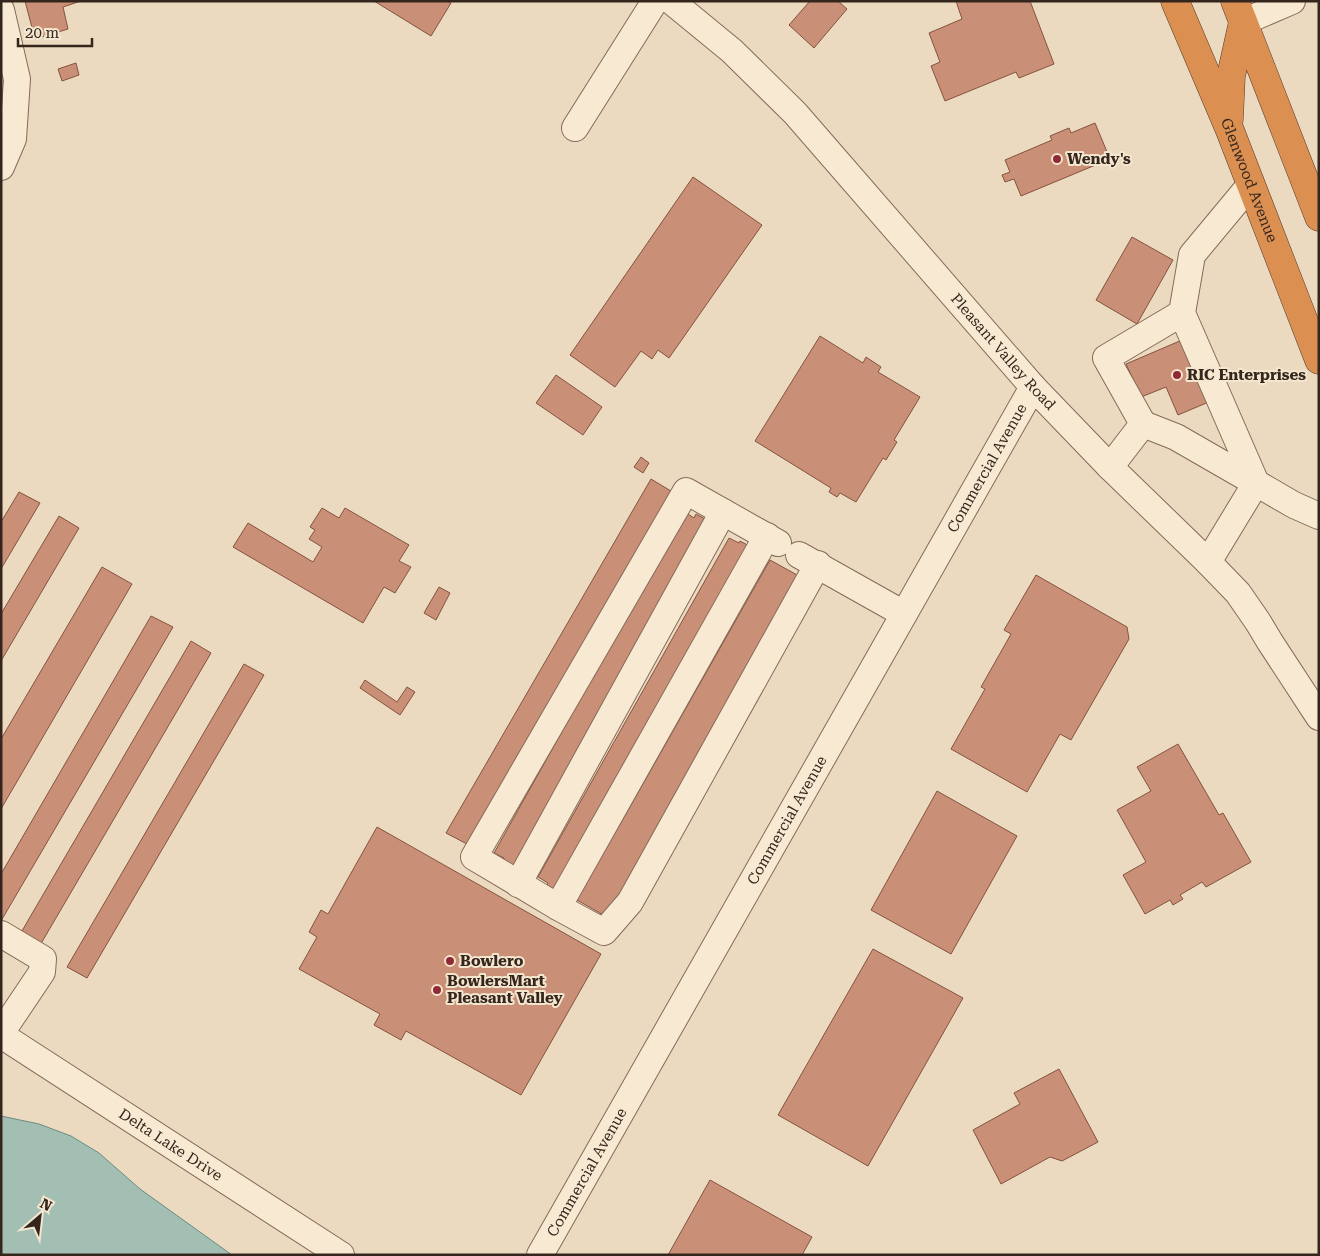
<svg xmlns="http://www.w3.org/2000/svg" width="1320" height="1256" font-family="'Roboto Serif',serif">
<rect width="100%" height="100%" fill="#ecdac0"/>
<path fill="#a3bfb3" stroke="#6a8c80" d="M1,1116L39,1124L71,1136L99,1153L140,1189L232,1255H1Z"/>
<g fill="#ca9077" stroke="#83533f">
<path d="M25,1H81L63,7L68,29L35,39Z"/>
<path d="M374,1H447L451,3L431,36Z"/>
<path d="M810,1H838L847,9L814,48L789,25Z"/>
<path d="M956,1H1030L1054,64L1019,78L1016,72L945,101L931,66L940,62L929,33L962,19Z"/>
<path d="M76,63L79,75L62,81L58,69Z"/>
<path d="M1095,123L1110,159L1021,196L1014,179L1005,182L1002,175L1010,172L1005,160L1052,140L1050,136L1069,128L1071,133Z"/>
<path d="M693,177L762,225L669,358L658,350L652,359L641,351L615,387L570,355Z"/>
<path d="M1132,237L1173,260L1137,324L1096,300Z"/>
<path d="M1203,331L1230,393L1178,415L1166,387L1141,397L1126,364Z"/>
<path d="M820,336L863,363L866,357L881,367L878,372L920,397L894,440L897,442L886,460L883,458L856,502L840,493L837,497L829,492L831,488L755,441Z"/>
<path d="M556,375L602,407L583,435L536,403Z"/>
<path d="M641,457L649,463L643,473L634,467Z"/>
<path d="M651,479L671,491L467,844L446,833Z"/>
<path d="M19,492L40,503L1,569V522Z"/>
<path d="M322,508L339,518L345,508L409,545L399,561L411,567L395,593L384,587L363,623L233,547L248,523L313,562L322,547L309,539L315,530L310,527Z"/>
<path d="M685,512L694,518L696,514L712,523L516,872L501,863L504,858L494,853Z"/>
<path d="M59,516L79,528L1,661V614Z"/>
<path d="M729,538L739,543L740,541L751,547L556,894L545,888L548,883L538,877Z"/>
<path d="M770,560L799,576L607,917L577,900Z"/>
<path d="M102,567L132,584L1,809V739Z"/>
<path d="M1036,575L1127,627L1129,639L1071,740L1060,734L1027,792L951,749L985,689L981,687L1011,634L1004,630Z"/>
<path d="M439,587L450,593L436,620L424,613Z"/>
<path d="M151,616L173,627L1,921V874Z"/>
<path d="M191,641L211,653L39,947L19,936Z"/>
<path d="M244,664L264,675L87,978L67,967Z"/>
<path d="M365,680L397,702L407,687L415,692L400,715L360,688Z"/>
<path d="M1178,744L1219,815L1223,813L1251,862L1206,887L1202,882L1180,895L1183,899L1173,905L1170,900L1145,914L1123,875L1146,862L1117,810L1151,791L1137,767Z"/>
<path d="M937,791L1017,836L951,954L871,910Z"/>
<path d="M377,827L601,954L521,1095L406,1031L401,1040L374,1025L380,1014L299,969L317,937L309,932L321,910L328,914Z"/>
<path d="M873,949L963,998L868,1166L778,1115Z"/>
<path d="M1059,1069L1098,1142L1062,1161L1050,1157L1001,1184L973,1130L1020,1104L1014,1093Z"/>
<path d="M710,1180L812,1237L802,1255H668Z"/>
</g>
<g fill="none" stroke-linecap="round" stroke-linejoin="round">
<g stroke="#856b59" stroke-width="28">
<g id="minor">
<path id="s1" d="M671,1L732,51L795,113L1033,387L1110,467L1208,562L1238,593L1258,622L1270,642L1319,717"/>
<path d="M1,10L17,79L13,139L1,167"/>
<path d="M1243,22L1292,1"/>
<path d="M575,128L655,1"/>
<path d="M1251,184L1192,255L1182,313L1256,483L1294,505L1319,516"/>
<path d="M1143,424L1176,437L1256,483L1208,562"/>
<path d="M1110,467L1143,424L1106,358L1182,313"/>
<path d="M778,543L686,491L474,857L558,907L604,932L630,902L818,564"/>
<path d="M799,555L904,614"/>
<path d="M518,884L723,512"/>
<path d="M558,907L767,536"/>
<path d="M1,934L43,959L42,972L1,1033"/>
<path id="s2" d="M1,1035L341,1255"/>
<path id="s3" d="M540,1255L1033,387"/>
</g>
</g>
<g stroke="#523a2d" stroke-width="29">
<g id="highway">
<path id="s4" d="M1175,1L1229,128L1319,360"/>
<path d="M1235,1L1319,217"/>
<path d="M1229,119L1231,76L1243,22"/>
</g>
</g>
<use href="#minor" stroke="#f8e9d3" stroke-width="26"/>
<use href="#highway" stroke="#db9052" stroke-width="28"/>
</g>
<g fill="#922a36" stroke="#f4e6cf" stroke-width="2">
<circle cx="1057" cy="159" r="5"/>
<circle cx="1177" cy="375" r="5"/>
<circle cx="450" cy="961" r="5"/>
<circle cx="437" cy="990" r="5"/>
</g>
<g text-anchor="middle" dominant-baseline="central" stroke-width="4" stroke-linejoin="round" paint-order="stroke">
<g font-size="15" font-weight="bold" fill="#35261d" stroke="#f4e6cf" text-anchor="start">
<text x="1067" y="159">Wendy's</text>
<text x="1187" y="375">RIC Enterprises</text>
<text x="460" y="961">Bowlero</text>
<text x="447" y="981">BowlersMart<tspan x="447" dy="17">Pleasant Valley</tspan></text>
</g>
<g font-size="15" fill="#35261d" stroke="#f4e6cf">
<text stroke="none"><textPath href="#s4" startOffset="194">Glenwood Avenue</textPath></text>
<text stroke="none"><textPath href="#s1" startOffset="484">Pleasant Valley Road</textPath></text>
<text stroke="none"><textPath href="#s3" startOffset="905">Commercial Avenue</textPath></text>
<text stroke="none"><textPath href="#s3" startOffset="500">Commercial Avenue</textPath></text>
<text stroke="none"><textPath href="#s2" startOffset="202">Delta Lake Drive</textPath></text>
<text stroke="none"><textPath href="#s3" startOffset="95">Commercial Avenue</textPath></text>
</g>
</g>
<rect width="1320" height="1256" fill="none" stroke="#35261d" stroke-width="5"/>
<g transform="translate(40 1216) rotate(28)" stroke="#f4e6cf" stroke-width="4" paint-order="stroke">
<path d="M0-4L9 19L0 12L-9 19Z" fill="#35261d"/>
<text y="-8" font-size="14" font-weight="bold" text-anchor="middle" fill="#35261d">N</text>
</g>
<path d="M18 38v8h74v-8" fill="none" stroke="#35261d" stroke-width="2.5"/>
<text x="25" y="38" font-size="15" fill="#35261d" stroke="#f4e6cf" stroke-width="4" paint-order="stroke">20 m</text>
</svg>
